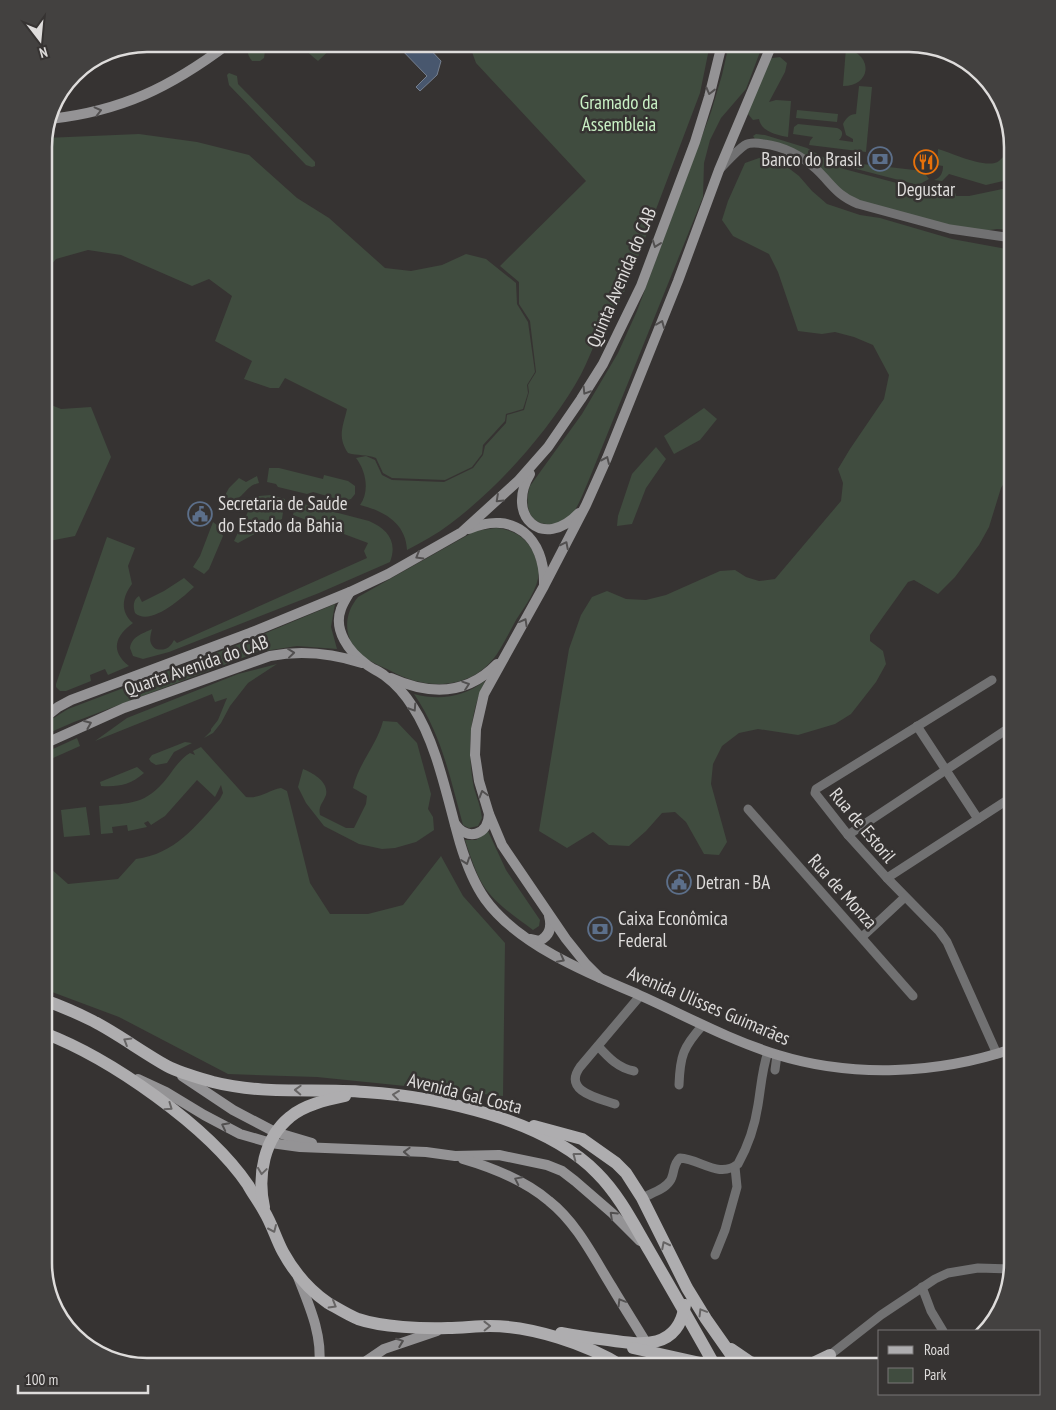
<svg xmlns="http://www.w3.org/2000/svg" width="1056" height="1410" font-family="'PT Sans Narrow',sans-serif">
<rect width="100%" height="100%" fill="#363332"/>
<g fill="#404c3f">
<path d="M249,44H266L264,58L260,61H252C247,55 247,51 249,44Z"/>
<path d="M311,44H336L318,61L305,50Z"/>
<path d="M473,44H710L700,93L627,286L614,313L603,326L599,324L590,340L595,343C589,357 583,372 575,385C545,435 497,489 450,524C437,534 422,542 407,550C406,523 384,511 360,505C370,491 366,471 356,458L366,456L375,460L382,475L392,480L444,482L473,468L483,455L485,446L506,423L507,415L524,410L529,392L528,385L536,372L530,321L519,304V282L500,266L586,181L476,63L472,52Z"/>
<path d="M729,44H763L746,89L721,118L710,140L704,163L703,197L588,482C583,493 578,508 570,517C565,523 559,523 552,524C528,526 524,505 530,486L582,414L618,353L637,311L711,112L722,75Z"/>
<path d="M846,48C874,56 871,86 843,86Z"/>
<path d="M780,57L787,63L785,72L769,102L776,100L791,101L788,137C778,135 761,132 759,119L753,120L748,114L765,59Z"/>
<path d="M229,73L237,76L238,84L315,162V166L312,167L306,165L229,85L227,75Z"/>
<path d="M859,86L872,87L866,152L809,145L810,141L813,137L793,134L794,127L798,124L837,128C844,130 843,136 839,140L853,142V139L846,135L843,124C846,118 850,114 856,114Z"/>
<path d="M797,110L838,114L837,122L796,118Z"/>
<path d="M139,134L197,142L249,155L297,198L329,218L385,268L411,271L442,265L466,254L486,259L516,283L517,304L528,322L535,372L527,385L528,393L523,409L506,414L505,421L483,445L482,454L472,467L445,480L392,478L383,473L376,458C366,454 358,456 348,453C337,436 343,427 347,409L285,378L279,388H270L244,379L252,361L215,341L232,296L209,279L192,286L121,255L88,250L56,259L44,273L45,138Z"/>
<path d="M756,134L765,135L807,148L844,169L938,194L945,190L944,185H948L954,189L956,196H969L1012,187V230L997,229L969,233L858,204L805,161L758,143L753,136Z"/>
<path d="M1011,145L1012,179L986,185L949,174L942,181L934,180C941,178 943,172 943,166L937,165L938,149C952,153 987,170 999,161C1004,157 1008,150 1011,145Z"/>
<path d="M762,157L782,163L799,176L812,191L827,204L860,215L880,218L952,239L1012,250V470L1001,488L989,527L979,545L955,577L938,594L914,580L908,582L870,635V641L883,651L886,664L876,682L851,714L835,724L798,735L758,729L739,733L722,746L713,764L711,784L727,842L719,855L704,854L686,822L675,812L662,813L646,831L629,846L609,845L593,832L567,848L539,831L569,649L581,615L592,597L607,591L626,599L646,600L666,595L720,571L735,570L746,577L759,581L775,579L841,501L843,483L838,469L850,449L884,399L889,375L873,345L854,337L835,332L822,334L798,331L778,272L769,254L733,236L722,220L728,201L745,163Z"/>
<path d="M836,161L923,171L929,179L918,185L845,166Z"/>
<path d="M44,402L61,409L91,407L111,457L75,536L44,542Z"/>
<path d="M704,408L717,419L700,440L674,454L664,436Z"/>
<path d="M656,447L666,459L646,488L632,524L617,526L618,516L632,474Z"/>
<path d="M269,468H279L323,479L324,475L348,481L355,486V494L351,499L344,501L313,492L307,494L278,487L276,484L267,482Z"/>
<path d="M257,476L259,483C241,487 245,505 224,497L229,488L239,478L246,482Z"/>
<path d="M271,495L285,499L282,519L238,543L234,541L254,499L259,496Z"/>
<path d="M296,502L369,521C387,529 398,541 390,562L319,593L169,652L143,659L133,656L130,648C132,636 142,634 152,629C150,637 148,644 156,649C165,651 170,648 174,640L177,643L367,558L364,551L368,543L293,515Z"/>
<path d="M213,522L218,526L223,536L209,569L204,574L193,567L200,556Z"/>
<path d="M496,528C517,530 531,541 537,562C538,565 540,569 539,572C538,589 525,606 516,620C510,631 504,643 497,654C472,690 427,691 391,671C381,666 367,661 358,652C343,635 344,614 358,597L475,531Z"/>
<path d="M107,537L135,548L128,566L132,584C122,597 120,612 133,623C115,636 110,651 129,666L108,675L105,669L90,675L91,681L66,691H60L56,687V684Z"/>
<path d="M184,578L194,587C182,598 150,627 135,613C133,606 133,600 139,596L142,602L164,591Z"/>
<path d="M335,604L331,627L337,649L297,646L258,652L74,722L44,735V724L68,709L237,645Z"/>
<path d="M277,664L248,683L230,706L221,723L213,733L204,738L211,731V729L218,720L227,698L215,702L212,694L95,741L127,718L238,674Z"/>
<path d="M485,681C469,713 467,753 474,788C477,798 481,808 482,818L478,826L469,828L463,825C450,778 442,735 414,694C440,701 463,697 485,681Z"/>
<path d="M383,721L397,722L417,743L431,794L428,809L433,817L434,830L416,842L395,848L382,849L359,844L324,826L306,803L298,787L303,769C313,773 329,782 326,795C323,803 318,806 320,815L346,828H354L366,804L367,796L353,788C358,764 377,745 383,721Z"/>
<path d="M77,738L80,746L44,762V753Z"/>
<path d="M185,742L192,743L174,752L167,763L156,765L151,762L149,759L152,755Z"/>
<path d="M201,747L246,797C261,799 268,790 281,788L287,791L310,883L330,914H368L403,905L441,856L463,896L505,943L503,1096L317,1077L228,1074L119,1017L44,989V868H50L68,884L118,879L136,859C175,854 196,826 220,799L223,793L221,785L215,797L197,780L165,816L151,825L148,821L144,823L147,827L128,831L127,825L112,827L113,833L101,834L99,806C130,803 146,805 167,778C174,769 180,759 190,753L195,755L193,751Z"/>
<path d="M137,767L144,773C130,785 119,787 101,786L100,782Z"/>
<path d="M86,807L90,835L64,837L61,810Z"/>
<path d="M488,831L506,870L540,920L539,926L533,930C515,916 495,904 483,885C475,871 470,855 465,840H476Z"/>
</g>
<path fill="#48576e" stroke="#757f8f" d="M396,44H425L441,61L437,75L420,91L416,87L427,76Z"/>
<g fill="none" stroke-linecap="round" stroke-linejoin="round">
<g stroke="#717172" stroke-width="9">
<path d="M719,170C727,162 736,151 745,145C750,142 758,143 764,144C783,146 802,156 816,169C832,184 836,195 858,204L950,229L1012,238"/>
<path d="M992,680L816,789L815,793L848,835L887,878L939,931L947,942L997,1054"/>
<path d="M917,726L978,819"/>
<path d="M748,809L913,996"/>
<path d="M848,835L1012,726"/>
<path d="M887,878L1012,797"/>
<path d="M862,937L905,897"/>
<path d="M598,1046C609,1058 618,1068 634,1071"/>
<path d="M775,1070L777,1055"/>
<path d="M679,1085C680,1056 683,1047 703,1025"/>
<path d="M615,1104C597,1098 563,1091 580,1067L640,996"/>
<path d="M642,1198C652,1193 664,1190 670,1181C675,1174 672,1165 680,1158C700,1159 719,1179 738,1164C748,1146 755,1125 758,1105C761,1087 762,1069 768,1052"/>
<path d="M715,1255L725,1230L737,1187L735,1167"/>
<path d="M922,1287L931,1311L943,1331"/>
<path d="M830,1355L881,1315L935,1279L948,1273L978,1268L1011,1269"/>
</g>
<g stroke="#949395" stroke-width="10">
<path d="M50,119C122,111 171,87 228,44"/>
<path d="M530,474C505,516 543,551 579,513"/>
<path d="M469,529C514,510 545,538 544,584"/>
<path d="M350,592C347,597 343,603 341,609C333,630 349,652 366,664C372,669 379,671 385,676C396,684 406,696 413,707C437,743 448,802 460,843C466,863 473,882 485,899C517,944 587,973 637,994C684,1015 729,1040 778,1055C853,1078 938,1074 1012,1049"/>
<path d="M391,678C429,695 466,696 497,664"/>
<path d="M44,718L58,707L71,700L250,633L350,592L388,574L462,532L518,481L548,447L581,399L603,364L641,286L695,142L709,97L722,44"/>
<path d="M44,744L124,708L270,656C302,650 331,653 362,663"/>
<path d="M455,824C467,841 488,836 489,814"/>
<path d="M530,939L539,941C550,936 552,927 549,916"/>
<path d="M600,978L586,964L566,939L502,845L489,814L479,781L475,755L476,729L484,694L544,586L586,505L607,458L678,281L719,170L772,44"/>
<path d="M182,1076L233,1110L275,1132L312,1143"/>
<path d="M138,1079L166,1092L204,1115L240,1134L271,1143L300,1147L426,1152L455,1156L499,1155L547,1165L562,1171L575,1181L612,1213L640,1241"/>
<path d="M463,1159C494,1168 524,1180 549,1201C577,1223 594,1258 612,1287C628,1314 645,1340 660,1366"/>
<path d="M298,1277C309,1305 323,1336 319,1366"/>
<path d="M359,1366L384,1349L437,1331"/>
</g>
<g stroke="#aeadaf" stroke-width="12">
<path d="M44,1000C61,1006 77,1013 93,1021C118,1034 142,1052 167,1066C180,1073 199,1078 213,1082C263,1095 315,1088 365,1092C439,1097 544,1119 597,1173C620,1196 634,1225 650,1252C672,1290 694,1328 715,1366"/>
<path d="M44,1033C110,1058 208,1126 248,1185C253,1194 259,1202 264,1211C272,1224 276,1239 283,1252C294,1272 309,1290 328,1303C337,1308 348,1315 358,1319C381,1327 424,1329 448,1328C462,1328 476,1326 490,1326C532,1326 587,1344 622,1366"/>
<path d="M534,1126L582,1139L616,1163L626,1173L642,1198L687,1288L706,1319L739,1366"/>
<path d="M264,1207C257,1176 264,1138 290,1117C304,1105 326,1100 345,1096"/>
<path d="M561,1333C577,1336 592,1338 608,1340C642,1345 678,1350 685,1305"/>
<path d="M633,1348L714,1366"/>
<path d="M731,1349L750,1362L761,1366"/>
<path d="M807,1366L830,1355"/>
</g>
</g>
<defs><path id="oneway-chevron" d="M-2-3.5L2.5 0L-2 3.5" fill="none" stroke-width="1.6" stroke-linecap="round" stroke-linejoin="round" transform="scale(1.25)"/></defs>
<g stroke="#525050">
<use href="#oneway-chevron" transform="translate(710 91) rotate(104)"/>
<use href="#oneway-chevron" transform="translate(98 111) rotate(-14)"/>
<use href="#oneway-chevron" transform="translate(656 244) rotate(110)"/>
<use href="#oneway-chevron" transform="translate(661 324) rotate(-68)"/>
<use href="#oneway-chevron" transform="translate(586 391) rotate(122)"/>
<use href="#oneway-chevron" transform="translate(606 460) rotate(-66)"/>
<use href="#oneway-chevron" transform="translate(499 499) rotate(137)"/>
<use href="#oneway-chevron" transform="translate(565 545) rotate(-63)"/>
<use href="#oneway-chevron" transform="translate(419 556) rotate(150)"/>
<use href="#oneway-chevron" transform="translate(524 622) rotate(-61)"/>
<use href="#oneway-chevron" transform="translate(291 653) rotate(-6)"/>
<use href="#oneway-chevron" transform="translate(466 685) rotate(-19)"/>
<use href="#oneway-chevron" transform="translate(413 708) rotate(57)"/>
<use href="#oneway-chevron" transform="translate(88 724) rotate(-23)"/>
<use href="#oneway-chevron" transform="translate(483 794) rotate(-106)"/>
<use href="#oneway-chevron" transform="translate(466 861) rotate(71)"/>
<use href="#oneway-chevron" transform="translate(561 959) rotate(28)"/>
<use href="#oneway-chevron" transform="translate(225 1126) rotate(-153)"/>
<use href="#oneway-chevron" transform="translate(407 1152) rotate(-178)"/>
<use href="#oneway-chevron" transform="translate(518 1180) rotate(-154)"/>
<use href="#oneway-chevron" transform="translate(613 1215) rotate(-137)"/>
<use href="#oneway-chevron" transform="translate(621 1302) rotate(-121)"/>
<use href="#oneway-chevron" transform="translate(400 1342) rotate(-21)"/>
</g>
<g stroke="#666464">
<use href="#oneway-chevron" transform="translate(127 1041) rotate(-149)"/>
<use href="#oneway-chevron" transform="translate(298 1090) rotate(-178)"/>
<use href="#oneway-chevron" transform="translate(396 1095) rotate(-173)"/>
<use href="#oneway-chevron" transform="translate(169 1107) rotate(35)"/>
<use href="#oneway-chevron" transform="translate(576 1156) rotate(-143)"/>
<use href="#oneway-chevron" transform="translate(262 1171) rotate(98)"/>
<use href="#oneway-chevron" transform="translate(273 1229) rotate(66)"/>
<use href="#oneway-chevron" transform="translate(665 1245) rotate(-117)"/>
<use href="#oneway-chevron" transform="translate(333 1305) rotate(30)"/>
<use href="#oneway-chevron" transform="translate(702 1312) rotate(-121)"/>
<use href="#oneway-chevron" transform="translate(487 1326) rotate(-1)"/>
</g>
<defs>
<g id="bank-ring" transform="scale(1.25)"><circle r="9.5" fill="#363332" stroke="#5c6f8a" stroke-width="1.5"/><path d="M-6-4H6V4H-6ZM0-2.3a2.3 2.3 0 1 0 0 4.6a2.3 2.3 0 1 0 0-4.6Z" fill="#5c6f8a"/></g>
<g id="restaurant-ring" transform="scale(1.25)"><circle r="9.5" fill="#363332" stroke="#e8710a" stroke-width="1.5"/><path d="M-5-6h1v4h1v-4h1v4h1v-4h1v5L-1.5 .5V6h-2V.5L-5-1ZM5-6V6H3V1.5H1.5Q1.5-4 5-6Z" fill="#e8710a"/></g>
<g id="civic-ring" transform="scale(1.25)"><circle r="9.5" fill="#363332" stroke="#5c6f8a" stroke-width="1.5"/><path d="M-.6-6.5H3V-4.5H.6V-3L4-1V1h2V6H-6V1h2V-1L-.6-3ZM-1.2 2.5V6h2.4V2.5Z" fill="#5c6f8a"/></g>
</defs>
<g fill-rule="evenodd">
<use href="#bank-ring" x="880" y="159"/>
<use href="#restaurant-ring" x="926" y="162"/>
<use href="#civic-ring" x="200" y="514"/>
<use href="#civic-ring" x="679" y="882"/>
<use href="#bank-ring" x="600" y="929"/>
</g>
<g text-anchor="middle" dominant-baseline="central" stroke-width="5" stroke-linejoin="round" paint-order="stroke">
<g font-size="19" fill="#c9f1c5" stroke="#363332">
<text x="619" y="102">Gramado da<tspan x="619" dy="22">Assembleia</tspan></text>
</g>
<g font-size="19" fill="#dedcdb" stroke="#363332" text-anchor="start">
<text x="862" y="159" text-anchor="end">Banco do Brasil</text>
<text x="926" y="189" text-anchor="middle">Degustar</text>
<text x="218" y="503">Secretaria de Saúde<tspan x="218" dy="22">do Estado da Bahia</tspan></text>
<text x="696" y="882">Detran - BA</text>
<text x="618" y="918">Caixa Econômica<tspan x="618" dy="22">Federal</tspan></text>
</g>
<g font-size="19" fill="#dedcdb" stroke="#363332">
<text transform="translate(621 277) rotate(-67)">Quinta Avenida do CAB</text>
<text transform="translate(196 665) rotate(-19)">Quarta Avenida do CAB</text>
<text transform="translate(863 825) rotate(50)">Rua de Estoril</text>
<text transform="translate(843 891) rotate(48)">Rua de Monza</text>
<text transform="translate(709 1005) rotate(23)">Avenida Ulisses Guimarães</text>
<text transform="translate(465 1093) rotate(14)">Avenida Gal Costa</text>
</g>
</g>
<path d="M0 0H1056V1410H0ZM147 52H909A95 95 0 0 1 1004 147V1263A95 95 0 0 1 909 1358H147A95 95 0 0 1 52 1263V147A95 95 0 0 1 147 52Z" fill="#434140" fill-rule="evenodd"/>
<path fill="none" stroke="#dedcdb" stroke-width="2.5" d="M147 52H909A95 95 0 0 1 1004 147V1263A95 95 0 0 1 909 1358H147A95 95 0 0 1 52 1263V147A95 95 0 0 1 147 52Z"/>
<rect x="878" y="1330" width="162" height="65" fill="#363332" stroke="#797776"/>
<rect x="888" y="1346" width="25" height="8" fill="#aeadaf" stroke="#797776"/>
<text x="924" y="1355" font-size="15" fill="#dedcdb">Road</text>
<rect x="888" y="1368" width="25" height="15" fill="#404c3f" stroke="#797776"/>
<text x="924" y="1380" font-size="15" fill="#dedcdb">Park</text>
<g transform="translate(40 40) rotate(164)" stroke="#363332" stroke-width="4" paint-order="stroke">
<path d="M0-4L9 19L0 12L-9 19Z" fill="#dedcdb"/>
<text y="-8" font-size="14" font-weight="bold" text-anchor="middle" fill="#dedcdb">N</text>
</g>
<path d="M18 1385v8h130v-8" fill="none" stroke="#dedcdb" stroke-width="2.5"/>
<text x="25" y="1385" font-size="15" fill="#dedcdb" stroke="#363332" stroke-width="4" paint-order="stroke">100 m</text>
</svg>
